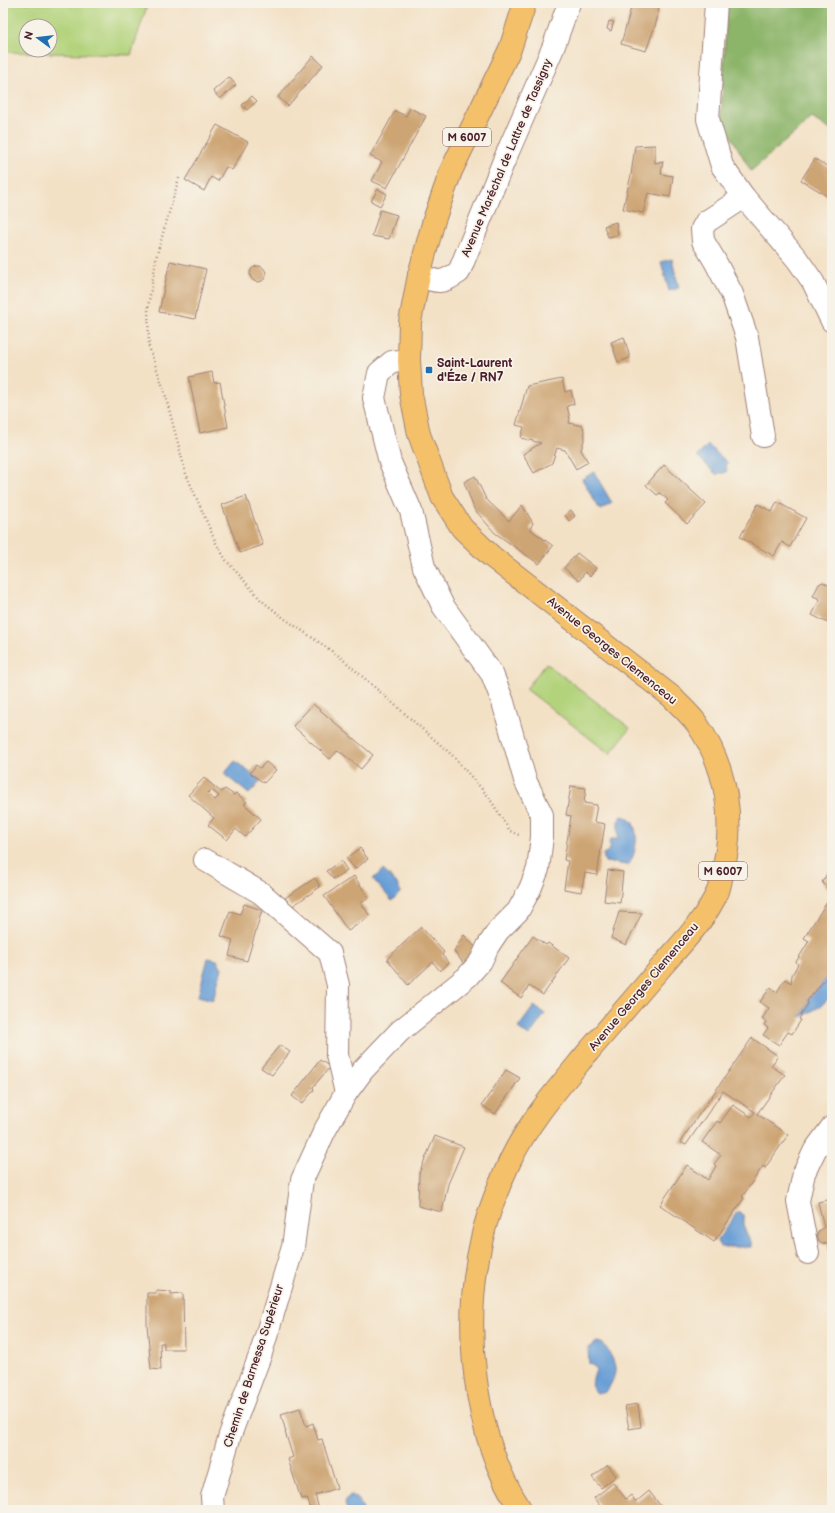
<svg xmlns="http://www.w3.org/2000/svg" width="835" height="1513" font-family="'Balsamiq Sans',sans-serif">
<rect width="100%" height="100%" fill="#f7f3e8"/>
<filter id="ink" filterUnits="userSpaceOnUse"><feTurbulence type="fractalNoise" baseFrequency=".025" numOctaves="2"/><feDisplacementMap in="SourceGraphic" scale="8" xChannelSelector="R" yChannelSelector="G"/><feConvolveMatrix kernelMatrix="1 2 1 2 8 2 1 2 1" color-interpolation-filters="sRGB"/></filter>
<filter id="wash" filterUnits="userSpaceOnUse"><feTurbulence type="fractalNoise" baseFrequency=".012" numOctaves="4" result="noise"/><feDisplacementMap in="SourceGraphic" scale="16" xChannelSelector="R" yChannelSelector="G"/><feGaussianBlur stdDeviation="0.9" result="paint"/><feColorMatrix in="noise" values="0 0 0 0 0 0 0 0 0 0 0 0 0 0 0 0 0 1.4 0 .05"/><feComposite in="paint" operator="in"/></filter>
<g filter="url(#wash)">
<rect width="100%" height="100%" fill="#f3e1c6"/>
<g fill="#b2d37b" stroke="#7e7953" fill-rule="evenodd">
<path d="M3,3H148L131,55L3,52ZM26,26H50V50H26Z"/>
<path d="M546,663L630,728L610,754L526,689Z"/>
</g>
<path fill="#8db56b" stroke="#6c6a4b" d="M727,3H832V131L812,118L751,171L721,119Z"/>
<g fill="#679ed5" stroke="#585e80">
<path d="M672,259L679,288L669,291L661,262Z"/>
<path d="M708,445L728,463L726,466L727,471L724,473H719L717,475L697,456Z"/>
<path d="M594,472L612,503L600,510L582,479Z"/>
<path d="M235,761L261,781L249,794L224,774Z"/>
<path d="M622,816C642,819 638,854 628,865L605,862L603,854L607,852L611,847L609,843L611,839H618V821Z"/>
<path d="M383,870L396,882L401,892L392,901L373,879Z"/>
<path d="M208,958L217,960L222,968L213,1000L198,996Z"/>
<path d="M832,965V995L821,1006L799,1018L808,1003L807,1001L829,975Z"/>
<path d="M534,1006L545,1014L529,1036L518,1028Z"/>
<path d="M738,1211L744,1216V1228L751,1242V1247H722L719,1245L717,1241Z"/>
<path d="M597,1342C607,1344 605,1347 610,1354C612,1357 615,1364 615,1369C616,1374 610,1388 606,1391C604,1393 602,1393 600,1393C588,1393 593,1377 596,1370L594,1366L589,1364L588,1348Z"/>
<path d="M351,1495L357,1498L364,1510H347L345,1502L349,1496Z"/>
</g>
<g id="blocks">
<g fill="#cda575" fill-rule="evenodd">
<path d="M630,3H660L656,23L646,51L621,44L631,8H629Z"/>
<path d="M609,21L614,22L611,31L607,29Z"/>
<path d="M313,56L323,65L288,106L278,97Z"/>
<path d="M229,77L236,85L220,99L213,91Z"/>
<path d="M252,96L257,101L247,110L242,105Z"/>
<path d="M410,108L426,116L387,188L372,181L382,162L370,156L395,111L406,116Z"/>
<path d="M217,125L248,142L232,170L226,167L218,181L211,177L204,191L185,180Z"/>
<path d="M655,145V163L663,161L661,174L673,176L670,197L648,193L643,213L623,209L631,175L635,146Z"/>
<path d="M815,159L832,169V199L801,180Z"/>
<path d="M378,189L387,194L380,206L371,201Z"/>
<path d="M380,210L397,215L389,239L372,236Z"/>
<path d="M616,222L618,235L608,237L604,226Z"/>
<path d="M170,261L206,269L195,319L159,312Z"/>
<circle cx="258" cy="274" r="8"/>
<path d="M624,337L630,358L618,362L611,342Z"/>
<path d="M212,372L214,383L220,382L228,427L200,433L189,377Z"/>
<path d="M562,379L565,392L571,390L574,404L567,406L570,419L569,423L583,426L585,437L581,450L588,462L576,469L565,450L557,448L552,463L534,473L523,454L541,443L521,438L524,427L516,425L527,386Z"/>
<path d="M664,465L706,504L687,524L665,503L668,500L660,493L657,495L646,485Z"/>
<path d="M475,476L486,499L509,521L522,505L533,523L530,529L553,546L539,564L495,533L474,509L464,482Z"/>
<path d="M246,496L263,545L240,553L222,505Z"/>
<path d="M777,502L806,518L790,547L782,542L774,556L740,537L758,504L772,512Z"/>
<path d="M571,510L575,516L569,521L565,515Z"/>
<path d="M577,553L596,568L590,576L585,572L579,581L564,568Z"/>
<path d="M823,582L832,587V625L812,615L820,599L813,596L819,584Z"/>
<path d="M313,704L373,755L361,769L338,750L330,759L293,726Z"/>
<path d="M266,762L276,770L264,783L250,773L256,765L260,768Z"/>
<path d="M204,778L221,792L225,789L234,795L236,793L247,802L244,804L261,819L245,837L236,829L227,840L208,825L214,818L188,795ZM211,790L219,796L215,800L208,793Z"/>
<path d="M571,786L586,788L584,803L597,805L594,822L605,824L597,875L585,873L581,892L564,889L568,861L564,860L571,816L566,815Z"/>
<path d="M360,848L368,859L355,869L346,858Z"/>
<path d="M341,861L347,870L333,879L326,871Z"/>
<path d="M832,866V891L828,890L822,882Z"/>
<path d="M608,870L623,872L620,903L604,901Z"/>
<path d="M354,876L369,898L361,903L370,916L348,931L324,896Z"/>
<path d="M315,878L320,887L291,907L285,898Z"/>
<path d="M832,894V947L829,952L832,955V965L829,975L807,1001L808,1003L799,1019L801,1020L792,1034L788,1032L779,1045L763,1035L768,1028L764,1025L766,1022L762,1019L769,1008L760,1002L770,988L777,992L785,979L791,983L792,975L798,964L796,962L809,941L804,938Z"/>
<path d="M244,904L262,910L247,961L229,956L233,940L221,936L230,911L240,914Z"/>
<path d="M619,912L642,913L626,945L611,938Z"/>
<path d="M421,927L444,952L442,955L449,963L440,971L433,962L408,985L387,959Z"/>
<path d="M464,935L477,949L466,967L454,951Z"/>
<path d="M533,936L546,945L548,943L569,958L543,995L529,986L521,998L500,983Z"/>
<path d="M752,1038L778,1056L771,1066L785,1075L757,1114L788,1135L765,1168L763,1166L742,1197L744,1198L714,1242L660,1205L687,1165L708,1180L716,1166L714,1164L721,1155L702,1142L717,1121L720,1123L733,1105L751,1117L755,1112L723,1091L686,1145L680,1142Z"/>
<path d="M280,1045L290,1052L272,1075L261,1068Z"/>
<path d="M320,1060L330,1067L313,1087L314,1090L302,1104L292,1096Z"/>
<path d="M506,1070L520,1078L495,1114L482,1105Z"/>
<path d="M435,1136L464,1147L448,1184L442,1212L418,1206L419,1173Z"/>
<path d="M832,1199V1258H831L828,1244L822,1243L819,1241L817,1235L819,1231L824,1227L818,1202Z"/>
<path d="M156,1290L171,1291V1294L183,1293L184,1349H164V1343H160L161,1370L151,1369L147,1325V1293H156Z"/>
<path d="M638,1404L641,1427L629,1429L625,1406Z"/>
<path d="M300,1408L306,1426L313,1423L318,1440L322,1439L337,1488L315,1495L319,1509L316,1510H311L307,1498L301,1499L288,1459L293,1457L285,1432H286L281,1414Z"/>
<path d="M608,1465L616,1476L601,1488L592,1477Z"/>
<path d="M613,1483L626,1499L631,1495L636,1502L649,1491L664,1510H603L594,1498Z"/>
</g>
</g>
</g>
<g filter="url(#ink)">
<use href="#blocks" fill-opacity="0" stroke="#9e8078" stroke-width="1"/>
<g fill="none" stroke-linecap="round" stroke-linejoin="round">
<g stroke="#9e8078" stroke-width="24">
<g id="minor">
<path d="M716,3L708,119L722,166L744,197L797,259L813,282L832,321"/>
<path d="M744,197L706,222L702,229L703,241L715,261L732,294L747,337L763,436"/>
<path d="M419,275C439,283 441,284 459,272L503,163L553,48L569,3"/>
<path d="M205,860L261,893L330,953L338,985L337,1055L346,1093"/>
<path d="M808,1253L798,1201L804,1173L815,1150L832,1127"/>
<path d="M213,1510L212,1497L230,1435L261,1353L293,1247L302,1180L325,1130L346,1093L363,1070L380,1052L400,1031L467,977L481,961L488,946L498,931L518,911L530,889L538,869L542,837V815L525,780L503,702L492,674L443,606L424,567L411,511L390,462L374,398L379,373L392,362L409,360"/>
</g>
</g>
<g stroke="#9e8078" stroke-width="24">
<path id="major" d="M521,1510C472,1435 462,1324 482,1238C488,1212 499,1185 510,1161C529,1121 560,1086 588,1052C613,1023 638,994 663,965C683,942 705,920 718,891C720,886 721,879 722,874C736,823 727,767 697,724C690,714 680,706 672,697L491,556L462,528L442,497L419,434L411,394L409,360L410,322L419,275L434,220L451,171L510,49L525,3"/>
</g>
<path stroke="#9e8078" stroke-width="2.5" stroke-dasharray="1 3" stroke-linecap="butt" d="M179,178L157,254L148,307L149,347L164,390L186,474L216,543L226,560L261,600L285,619L339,656L452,755L488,796L510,831L519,835"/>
<use href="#minor" stroke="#fff" stroke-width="22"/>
<use href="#major" stroke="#f4c16a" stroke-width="22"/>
</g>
</g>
<rect fill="#1f6fb2" stroke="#f7f3e8" stroke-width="1.5" x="425" y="366" width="8" height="8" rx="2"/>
<g text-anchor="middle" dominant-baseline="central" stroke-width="3.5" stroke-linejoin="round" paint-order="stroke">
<g fill="#f7f3e8" stroke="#7e5f64" stroke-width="1">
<rect x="443" y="128" width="48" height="18" rx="3"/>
<rect x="699" y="862" width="48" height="18" rx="3"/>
</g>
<g font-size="11" font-weight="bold" fill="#4a1f2b">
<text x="467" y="137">M 6007</text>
<text x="723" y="871">M 6007</text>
</g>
<g font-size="12" fill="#4a1f2b" stroke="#f7f3e8">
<text transform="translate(507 158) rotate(-67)">Avenue Maréchal de Lattre de Tassigny</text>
<text transform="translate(612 651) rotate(39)">Avenue Georges Clemenceau</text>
<text transform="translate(644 987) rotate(-50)">Avenue Georges Clemenceau</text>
<text transform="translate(254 1366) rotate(-72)">Chemin de Barnessa Supérieur</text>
</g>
<g font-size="12" font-weight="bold" fill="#4a1f2b" stroke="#f7f3e8" text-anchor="start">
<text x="437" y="363">Saint-Laurent<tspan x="437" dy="14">d'Éze / RN7</tspan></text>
</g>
</g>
<rect width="835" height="1513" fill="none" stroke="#f7f3e8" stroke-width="16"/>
<g transform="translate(38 38) rotate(285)"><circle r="19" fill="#f7f3e8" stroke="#b29e9c"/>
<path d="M0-3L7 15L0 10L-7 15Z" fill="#1f6fb2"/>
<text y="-6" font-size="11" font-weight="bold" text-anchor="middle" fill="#4a1f2b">N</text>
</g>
</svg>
